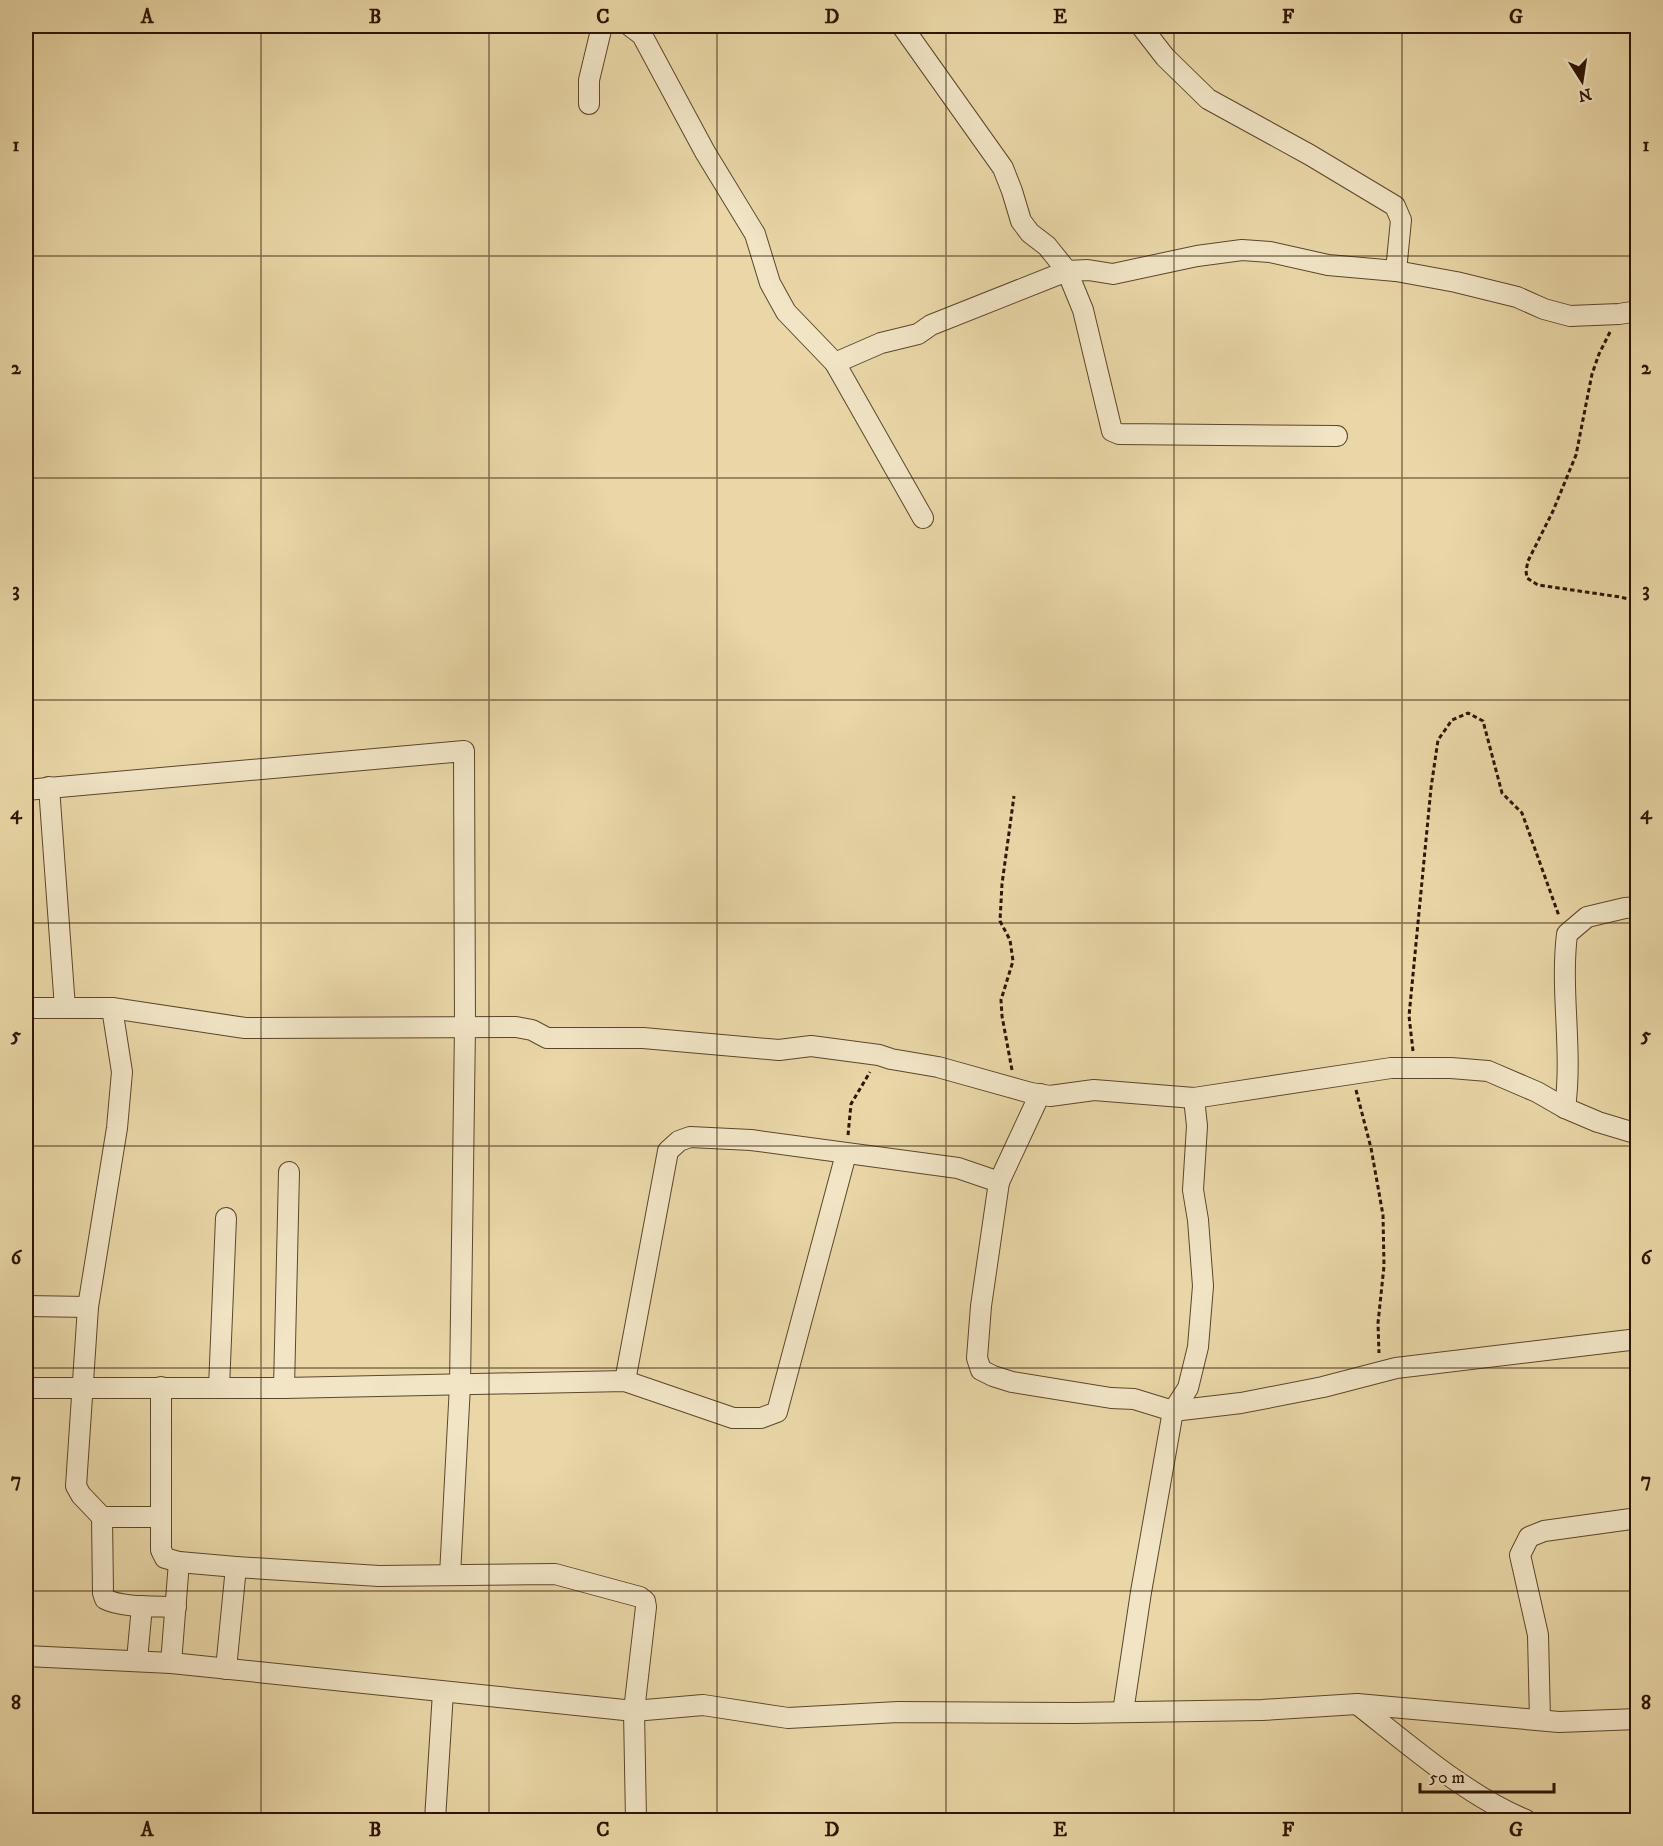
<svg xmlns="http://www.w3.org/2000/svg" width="1663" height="1846" font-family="'IM FELL DW Pica',serif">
<rect width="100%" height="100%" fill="#e9d7a7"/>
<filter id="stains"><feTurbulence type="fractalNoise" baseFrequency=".00333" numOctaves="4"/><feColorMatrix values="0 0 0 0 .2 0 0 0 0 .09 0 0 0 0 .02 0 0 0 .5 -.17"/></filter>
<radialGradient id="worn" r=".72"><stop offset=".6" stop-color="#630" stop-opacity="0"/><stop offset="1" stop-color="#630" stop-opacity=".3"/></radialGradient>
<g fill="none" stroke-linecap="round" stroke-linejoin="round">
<g stroke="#5c462a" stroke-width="22">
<g id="minor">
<path d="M630,26L642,35L705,152L755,234L770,283L786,312L835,363L923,518"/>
<path d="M902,26L1003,168L1012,191L1021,221L1030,233L1047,246L1067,271L1088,270L1113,274L1197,256L1242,250L1270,252L1328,265L1396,271L1456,282L1517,297L1544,309L1570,316L1619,314L1638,311"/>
<path d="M1141,26L1165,57L1208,99L1310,155L1395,206L1401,220L1396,271"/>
<path d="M589,104V80L602,26"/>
<path d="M835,363L881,343L918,334L931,325L1067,271L1083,310L1112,431L1119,434L1337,436"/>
<path d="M49,787L65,1008"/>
<path d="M26,790L464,751L465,1027L460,1385L450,1575"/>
<path d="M26,1008H112L245,1028L516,1027L532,1030L547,1038H643L779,1050L811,1046L879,1055L891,1059L938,1067L1031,1093L1050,1096L1094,1090L1194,1098L1391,1068H1451L1488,1071L1537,1092L1565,1108L1598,1122L1638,1134"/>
<path d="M112,1008L122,1072L117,1128L88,1307L76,1486L81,1495L102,1517L103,1593L105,1599C122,1608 156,1606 176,1607"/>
<path d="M1565,1108C1573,1050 1560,992 1567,934L1587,917L1625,908L1638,907"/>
<path d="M999,1182L1040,1094"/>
<path d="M26,1306L88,1307"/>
<path d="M625,1381L668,1151L679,1141L690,1137L751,1140L958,1168L999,1182L981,1306L977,1358L981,1370L993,1376L1012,1382L1111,1398L1134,1399L1173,1411L1241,1403L1323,1387L1396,1368L1638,1339"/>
<path d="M161,1387V1550L165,1558L179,1562L236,1567L379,1576L555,1574L640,1597L645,1601L646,1607L634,1711L636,1820"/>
<path d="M26,1388H284L625,1381L733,1418H761L777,1412L846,1154"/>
<path d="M219,1388L226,1218"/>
<path d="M284,1388L289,1172"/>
<path d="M102,1517H161"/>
<path d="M26,1656L171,1663L634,1711L703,1705L788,1718L898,1712L1075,1713L1262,1710L1357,1704L1559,1722L1638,1719"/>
<path d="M137,1660L142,1606"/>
<path d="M171,1663L179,1562"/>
<path d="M226,1669L236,1567"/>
<path d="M1357,1704C1408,1744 1467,1796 1526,1820"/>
<path d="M1123,1712L1141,1592L1173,1411L1188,1388L1198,1347L1203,1286L1198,1220L1193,1190L1197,1126L1194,1098"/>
<path d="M1540,1720L1538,1635L1520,1555L1529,1537L1544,1531L1638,1518"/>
<path d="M435,1820L443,1692"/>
</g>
</g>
<g stroke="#2d1500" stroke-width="3" stroke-dasharray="4.5 3" stroke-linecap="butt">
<path d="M1610,332L1599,354L1592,374L1576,455L1553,511L1528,561L1526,571L1527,578L1538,585L1620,597L1638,601"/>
<path d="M1413,1051L1409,1016L1431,788L1438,740L1452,720L1468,713L1483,721L1502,793L1522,813L1559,916"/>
<path d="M1012,1070L1002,1016L1001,1000L1013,961L1010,940L1000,921L1002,884L1014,796"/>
<path d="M1356,1090L1371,1148L1383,1215L1384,1266L1378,1323L1379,1353"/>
<path d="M848,1135L851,1104L870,1072"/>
</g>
<use href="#minor" stroke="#f1e5c6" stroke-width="20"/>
</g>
<path fill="none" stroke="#2d1500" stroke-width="1.5" stroke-opacity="0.55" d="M261,26V1820M489,26V1820M717,26V1820M946,26V1820M1174,26V1820M1402,26V1820M26,256H1638M26,478H1638M26,700H1638M26,923H1638M26,1146H1638M26,1368H1638M26,1591H1638"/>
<rect width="1663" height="1846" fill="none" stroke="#e9d7a7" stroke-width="66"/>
<g transform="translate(1582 81) rotate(168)" stroke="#f1e5c6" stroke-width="4.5" paint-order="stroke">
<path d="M0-4.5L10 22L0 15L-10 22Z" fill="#2d1500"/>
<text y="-9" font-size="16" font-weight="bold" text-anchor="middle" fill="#2d1500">N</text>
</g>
<path d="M1420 1783v9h134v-9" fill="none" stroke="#2d1500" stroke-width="3"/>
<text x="1429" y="1783" font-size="18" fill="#2d1500" stroke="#f1e5c6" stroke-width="4.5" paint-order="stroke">50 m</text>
<rect x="33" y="33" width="1597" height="1780" fill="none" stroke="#2d1500" stroke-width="2"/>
<g font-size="20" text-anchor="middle" font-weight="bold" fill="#2d1500">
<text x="147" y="23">A</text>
<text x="375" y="23">B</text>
<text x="603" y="23">C</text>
<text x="832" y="23">D</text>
<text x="1060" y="23">E</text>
<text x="1288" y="23">F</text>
<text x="1516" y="23">G</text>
<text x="16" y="151">1</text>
<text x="1646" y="151">1</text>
<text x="16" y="374">2</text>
<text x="1646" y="374">2</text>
<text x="16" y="596">3</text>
<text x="1646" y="596">3</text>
<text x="16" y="819">4</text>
<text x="1646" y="819">4</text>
<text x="16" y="1041">5</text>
<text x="1646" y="1041">5</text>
<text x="16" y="1264">6</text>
<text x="1646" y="1264">6</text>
<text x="16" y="1486">7</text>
<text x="1646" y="1486">7</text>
<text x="16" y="1709">8</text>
<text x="1646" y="1709">8</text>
<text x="147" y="1836">A</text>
<text x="375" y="1836">B</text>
<text x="603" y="1836">C</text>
<text x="832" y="1836">D</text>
<text x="1060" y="1836">E</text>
<text x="1288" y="1836">F</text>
<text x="1516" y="1836">G</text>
</g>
<rect width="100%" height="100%" filter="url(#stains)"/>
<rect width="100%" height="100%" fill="url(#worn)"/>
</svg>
